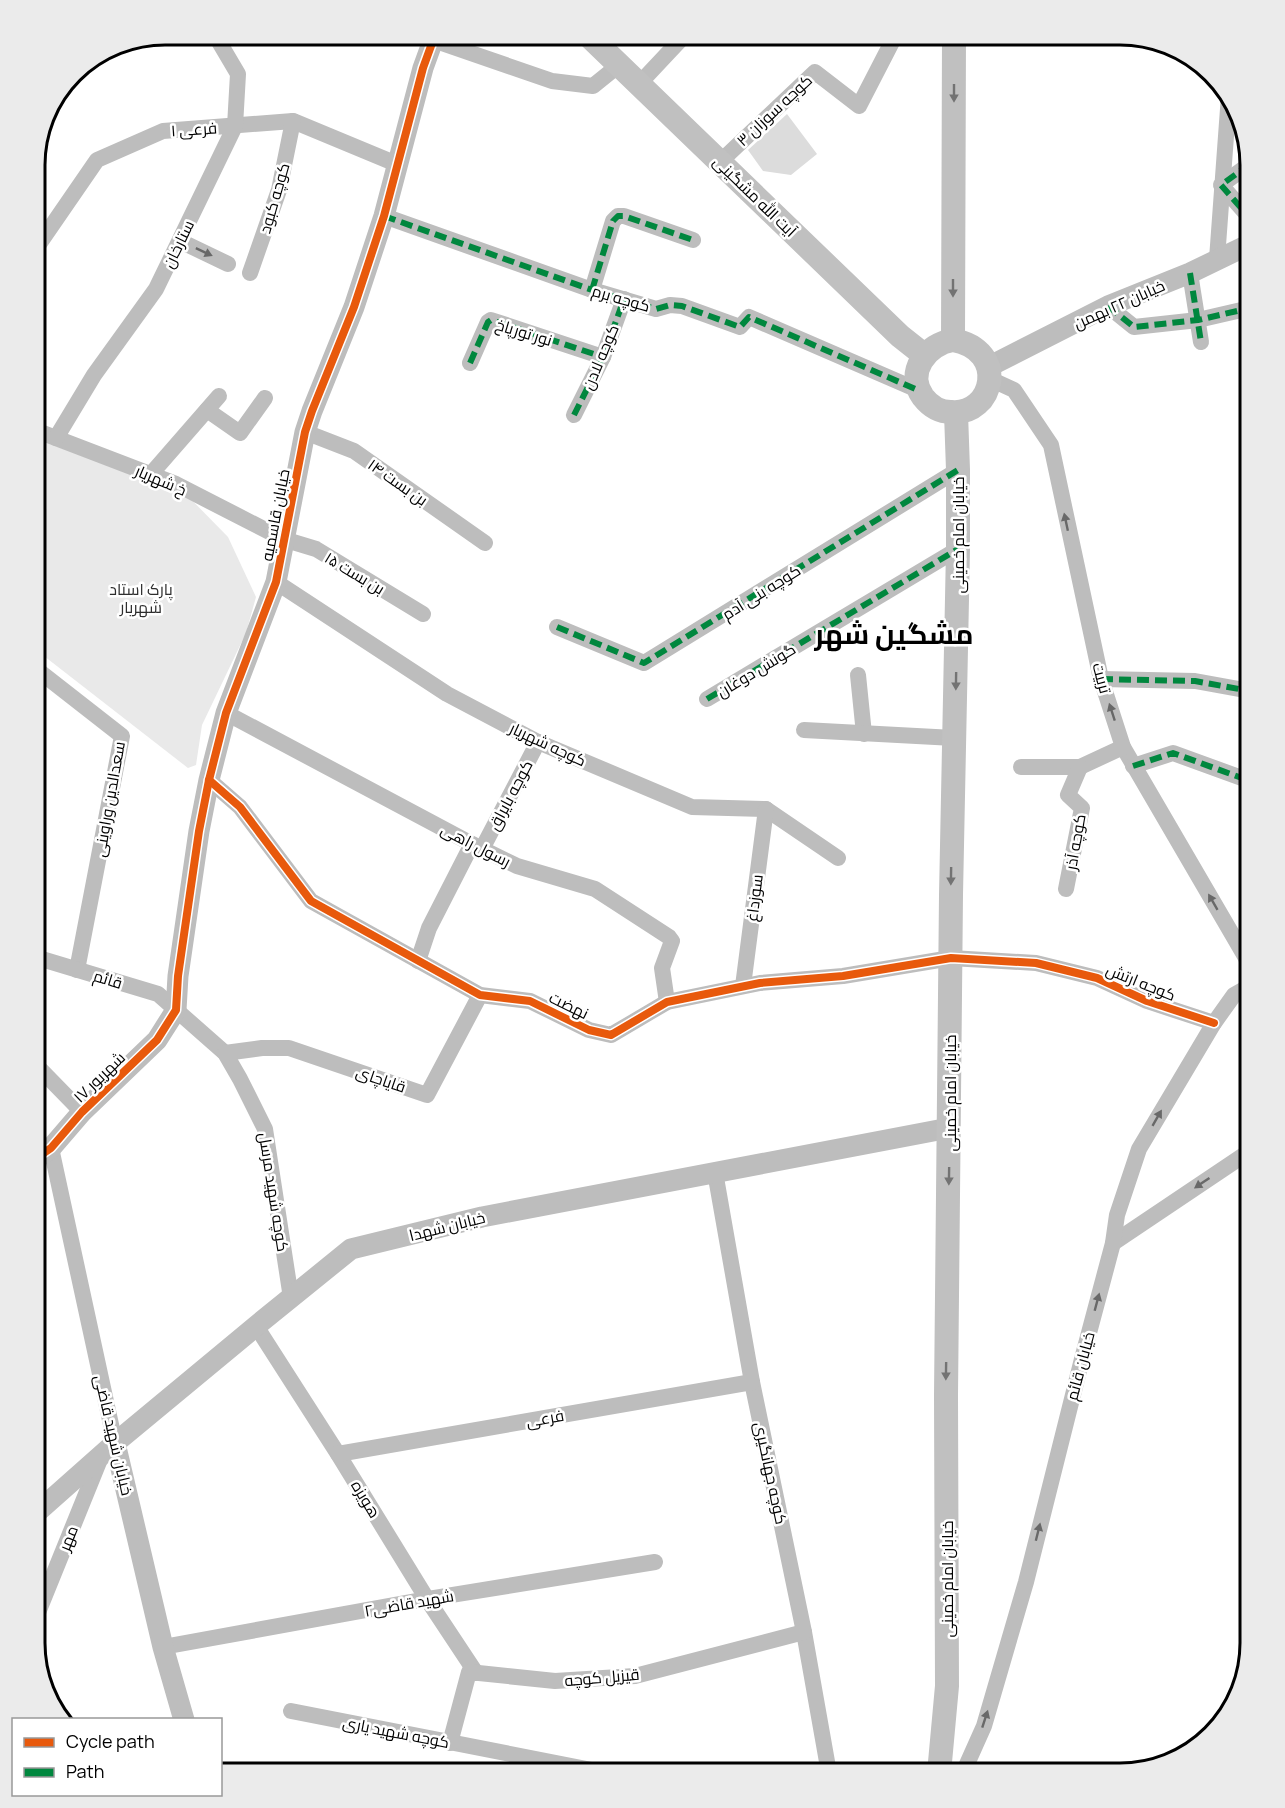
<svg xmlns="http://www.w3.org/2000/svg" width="1285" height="1808" font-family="Manrope,Cairo,sans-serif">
<rect width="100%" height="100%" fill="#fff"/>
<path fill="#e9e9e9" d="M35,430L176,484L228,537L256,597L246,633L202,725L196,765L188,768L35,649Z"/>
<path fill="#dcdcdc" d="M787,114L817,154L791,175L763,171L748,150Z"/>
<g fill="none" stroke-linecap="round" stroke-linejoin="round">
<g stroke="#bdbdbd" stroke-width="16">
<path d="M433,40L552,81L593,86L619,65"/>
<path d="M639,84L685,35"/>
<path d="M720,162L815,72L859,106L892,42"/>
<path d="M1250,164L1221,185L1250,218"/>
<path d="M384,216L592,290L656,309L670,305L682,306L740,327L749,317L920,391"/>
<path d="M180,241L228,264"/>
<path d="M35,250L97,160L163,131L293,121L399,165"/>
<path d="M1217,259L1229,95"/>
<path d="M250,273L279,190L293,121"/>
<path d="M1190,273L1201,342"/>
<path d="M592,290L613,221L618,216H624L693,240"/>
<path d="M1108,306L1134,327L1198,320L1250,308"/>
<path d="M470,363L488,322L491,320L603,357"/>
<path d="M990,379L1014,390L1051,445L1101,679L1123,747L1246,958L1250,972"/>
<path d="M207,410L240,433L265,398"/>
<path d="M574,415L603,357L624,299"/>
<path d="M35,430L176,484L283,539L316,549L423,614"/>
<path d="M305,432L354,451L485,543"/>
<path d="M56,438L94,375L156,289L235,126L238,74L215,35"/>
<path d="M151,474L219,396"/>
<path d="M276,582L447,694L538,742L692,807L766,809L838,858"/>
<path d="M557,627L644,663L958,470"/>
<path d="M35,668L122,736L77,970"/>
<path d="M858,675L864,734"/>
<path d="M1101,679L1195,681L1250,691"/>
<path d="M707,699L958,549"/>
<path d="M226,713L472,844L517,866L595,889L669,937L672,941L662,968L667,1002"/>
<path d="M804,730L954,738"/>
<path d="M1133,766L1173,753L1250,781"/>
<path d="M1021,767H1080L1123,747"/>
<path d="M209,780L240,807L311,901L480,995L530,1001L589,1030L611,1035L667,1002L760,983L843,976L951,958L1036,963L1097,978L1147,1001L1214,1023"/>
<path d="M482,849L538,742"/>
<path d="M1066,889L1082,808L1068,795L1080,767"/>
<path d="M35,957L158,994L225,1053L240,1079L265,1129L291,1298"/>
<path d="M418,961L429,928L472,844"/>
<path d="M743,986L766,809"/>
<path d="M225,1053L262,1048H289L427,1095L480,995"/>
<path d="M35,1068L41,1070L82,1112"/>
<path d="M51,1148L115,1443"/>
<path d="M715,1172L752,1382L804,1632L829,1773"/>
<path d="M1113,1243L1250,1151"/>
<path d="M256,1326L338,1454L427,1599L476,1673"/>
<path d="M338,1454L752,1382"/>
<path d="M35,1620L101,1457"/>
<path d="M163,1647L427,1599L655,1562"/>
<path d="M291,1711L607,1773"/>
<path d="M450,1743L469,1672L555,1681L635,1676L804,1632"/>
<path d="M963,1773L984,1726L1026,1582L1082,1359L1113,1243L1117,1215L1139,1149L1214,1023L1234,995L1250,986"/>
</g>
<g stroke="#bdbdbd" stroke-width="21">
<path d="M988,367L1108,306L1190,273L1250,244"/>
<path d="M35,1159L51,1148L82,1112L157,1040L176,1010L178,976L199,831L209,780L226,713L276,582L305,432L312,411L354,307L384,216L423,68L435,35"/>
<path d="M115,1443L163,1647L184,1720"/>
<path d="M35,1514L115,1443L256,1326L351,1249L482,1217L949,1128"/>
</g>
<g stroke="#c0c0c0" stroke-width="24">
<path d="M588,35L900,336L924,355"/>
<path d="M953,340L954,35"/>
<path d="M953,340C1009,350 994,416 951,412C940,412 930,406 923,397C905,372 927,344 953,340Z"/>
<path d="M939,1773L947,1686L946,1396L951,895L958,549V470L956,413"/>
</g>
<g stroke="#00873e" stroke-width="6" stroke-dasharray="12 6" stroke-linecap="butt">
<path d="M1250,164L1221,185L1250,218"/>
<path d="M384,216L592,290L656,309L670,305L682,306L740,327L749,317L920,391"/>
<path d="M1190,273L1201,342"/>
<path d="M592,290L613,221L618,216H624L693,240"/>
<path d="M1108,306L1134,327L1198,320L1250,308"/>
<path d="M470,363L488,322L491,320L603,357"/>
<path d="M574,415L603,357L624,299"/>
<path d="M557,627L644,663L958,470"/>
<path d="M1101,679L1195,681L1250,691"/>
<path d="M707,699L958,549"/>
<path d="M1133,766L1173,753L1250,781"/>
</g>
<g stroke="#fff" stroke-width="11">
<g id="cycleway">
<path d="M209,780L240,807L311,901L480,995L530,1001L589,1030L611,1035L667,1002L760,983L843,976L951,958L1036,963L1097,978L1147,1001L1214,1023"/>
<path d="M35,1159L51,1148L82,1112L157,1040L176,1010L178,976L199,831L209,780L226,713L276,582L305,432L312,411L354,307L384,216L423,68L435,35"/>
</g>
</g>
<use href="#cycleway" stroke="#e8590c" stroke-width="8"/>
</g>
<defs><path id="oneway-solid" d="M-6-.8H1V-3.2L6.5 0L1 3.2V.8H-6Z" transform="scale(1.5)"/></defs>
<g fill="#737373">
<use href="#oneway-solid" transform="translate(954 93) rotate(90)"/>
<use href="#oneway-solid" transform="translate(953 288) rotate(90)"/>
<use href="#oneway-solid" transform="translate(956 681) rotate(91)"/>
<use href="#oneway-solid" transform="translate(951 876) rotate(91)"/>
<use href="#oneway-solid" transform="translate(949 1176) rotate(91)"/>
<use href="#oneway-solid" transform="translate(946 1371) rotate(91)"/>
</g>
<g fill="#686868">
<use href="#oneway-solid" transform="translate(204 252) rotate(25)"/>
<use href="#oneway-solid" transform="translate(1066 522) rotate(-102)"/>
<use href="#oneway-solid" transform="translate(1112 712) rotate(-108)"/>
<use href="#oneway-solid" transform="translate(1213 902) rotate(-120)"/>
<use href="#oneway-solid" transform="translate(1157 1118) rotate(-60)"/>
<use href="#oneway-solid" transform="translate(1202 1183) rotate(146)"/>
<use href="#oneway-solid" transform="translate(1097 1302) rotate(-75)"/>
<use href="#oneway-solid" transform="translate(1038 1532) rotate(-76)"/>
<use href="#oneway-solid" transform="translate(985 1719) rotate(-72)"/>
</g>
<g text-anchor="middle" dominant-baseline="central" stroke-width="5" stroke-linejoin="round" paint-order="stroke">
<g font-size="16" fill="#000" stroke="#fff">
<text transform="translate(774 110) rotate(-43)">کوچه سوزان ۳</text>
<text transform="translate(194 129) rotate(-4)">فرعی ۱</text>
<text transform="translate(755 196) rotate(44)">آیت الله مشگینی</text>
<text transform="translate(274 198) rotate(-74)">کوچه کبود</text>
<text transform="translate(178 244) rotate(-64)">ستارخان</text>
<text transform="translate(621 298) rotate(16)">کوچه برم</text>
<text transform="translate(1119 304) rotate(-24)">خیابان ۲۲ بهمن</text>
<text transform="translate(524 332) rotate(17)">نور تورپاخ</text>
<text transform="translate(600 357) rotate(-67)">کوچه لادن</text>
<text transform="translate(161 480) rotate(23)">خ شهریار</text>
<text transform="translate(398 482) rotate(35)">بن بست ۱۴</text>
<text transform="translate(275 515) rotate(-79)">خیابان قاسمیه</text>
<text transform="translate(958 535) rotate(-90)">خیابان امام خمینی</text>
<text transform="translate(355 573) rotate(31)">بن بست ۱۵</text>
<text transform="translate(761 592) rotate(-32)">کوچه بنی آدم</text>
<text transform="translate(756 670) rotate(-31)">گونش دوغان</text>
<text transform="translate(1102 678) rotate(75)">تربیت</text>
<text transform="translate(548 744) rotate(25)">کوچه شهریار</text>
<text transform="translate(510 795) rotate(-62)">کوچه بایراق</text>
<text transform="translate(109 799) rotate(-80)">سعدالدین وراوینی</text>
<text transform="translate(1075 842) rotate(-80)">کوچه آذر</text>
<text transform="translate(476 845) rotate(27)">رسول راهی</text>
<text transform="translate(754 898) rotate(-83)">سوزداغ</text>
<text transform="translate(108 979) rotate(17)">قائم</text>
<text transform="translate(1141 982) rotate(22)">کوچه ارتش</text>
<text transform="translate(569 1005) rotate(26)">نهضت</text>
<text transform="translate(99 1077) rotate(-44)">۱۷ شهریور</text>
<text transform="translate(381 1079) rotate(19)">قایاچای</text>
<text transform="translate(950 1093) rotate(-90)">خیابان امام خمینی</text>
<text transform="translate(274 1192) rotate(81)">کوچه شهید مرسل</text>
<text transform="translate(447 1226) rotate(-14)">خیابان شهدا</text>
<text transform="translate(1080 1366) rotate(-75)">خیابان قائم</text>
<text transform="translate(545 1418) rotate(-10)">فرعی</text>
<text transform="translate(114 1435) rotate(77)">خیابان شهید قاضی</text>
<text transform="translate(771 1473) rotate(78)">کوچه جهانگیری</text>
<text transform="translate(366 1499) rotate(59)">هویزه</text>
<text transform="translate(68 1538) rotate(-68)">مهر</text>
<text transform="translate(947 1579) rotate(-90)">خیابان امام خمینی</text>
<text transform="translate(409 1603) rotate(-10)">شهید قاضی۲</text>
<text transform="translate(602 1677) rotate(-5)">قیزیل کوچه</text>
<text transform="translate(396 1732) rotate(11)">کوچه شهید یاری</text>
</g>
<g font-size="16" fill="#2e2e2e" stroke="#fff">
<text x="141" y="589">پارک استاد<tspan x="141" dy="18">شهریار</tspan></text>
</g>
<g font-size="28" font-weight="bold" fill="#000" stroke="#fff">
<text x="894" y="633">مشگین شهر</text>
</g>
</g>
<path d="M0 0H1285V1808H0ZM165 45H1120A120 120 0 0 1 1240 165V1643A120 120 0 0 1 1120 1763H165A120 120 0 0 1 45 1643V165A120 120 0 0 1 165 45Z" fill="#ebebeb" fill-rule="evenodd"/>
<path fill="none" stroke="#000" stroke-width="3" d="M165 45H1120A120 120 0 0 1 1240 165V1643A120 120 0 0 1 1120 1763H165A120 120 0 0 1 45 1643V165A120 120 0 0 1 165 45Z"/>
<rect x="12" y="1718" width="210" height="78" fill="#ffffff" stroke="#999999" stroke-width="1.5"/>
<rect x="24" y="1738" width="30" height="9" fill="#e8590c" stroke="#999999" stroke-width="1.5"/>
<text x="66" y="1748" font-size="18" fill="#000000">Cycle path</text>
<rect x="24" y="1768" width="30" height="9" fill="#00873e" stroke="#999999" stroke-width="1.5"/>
<text x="66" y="1778" font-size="18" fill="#000000">Path</text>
</svg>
